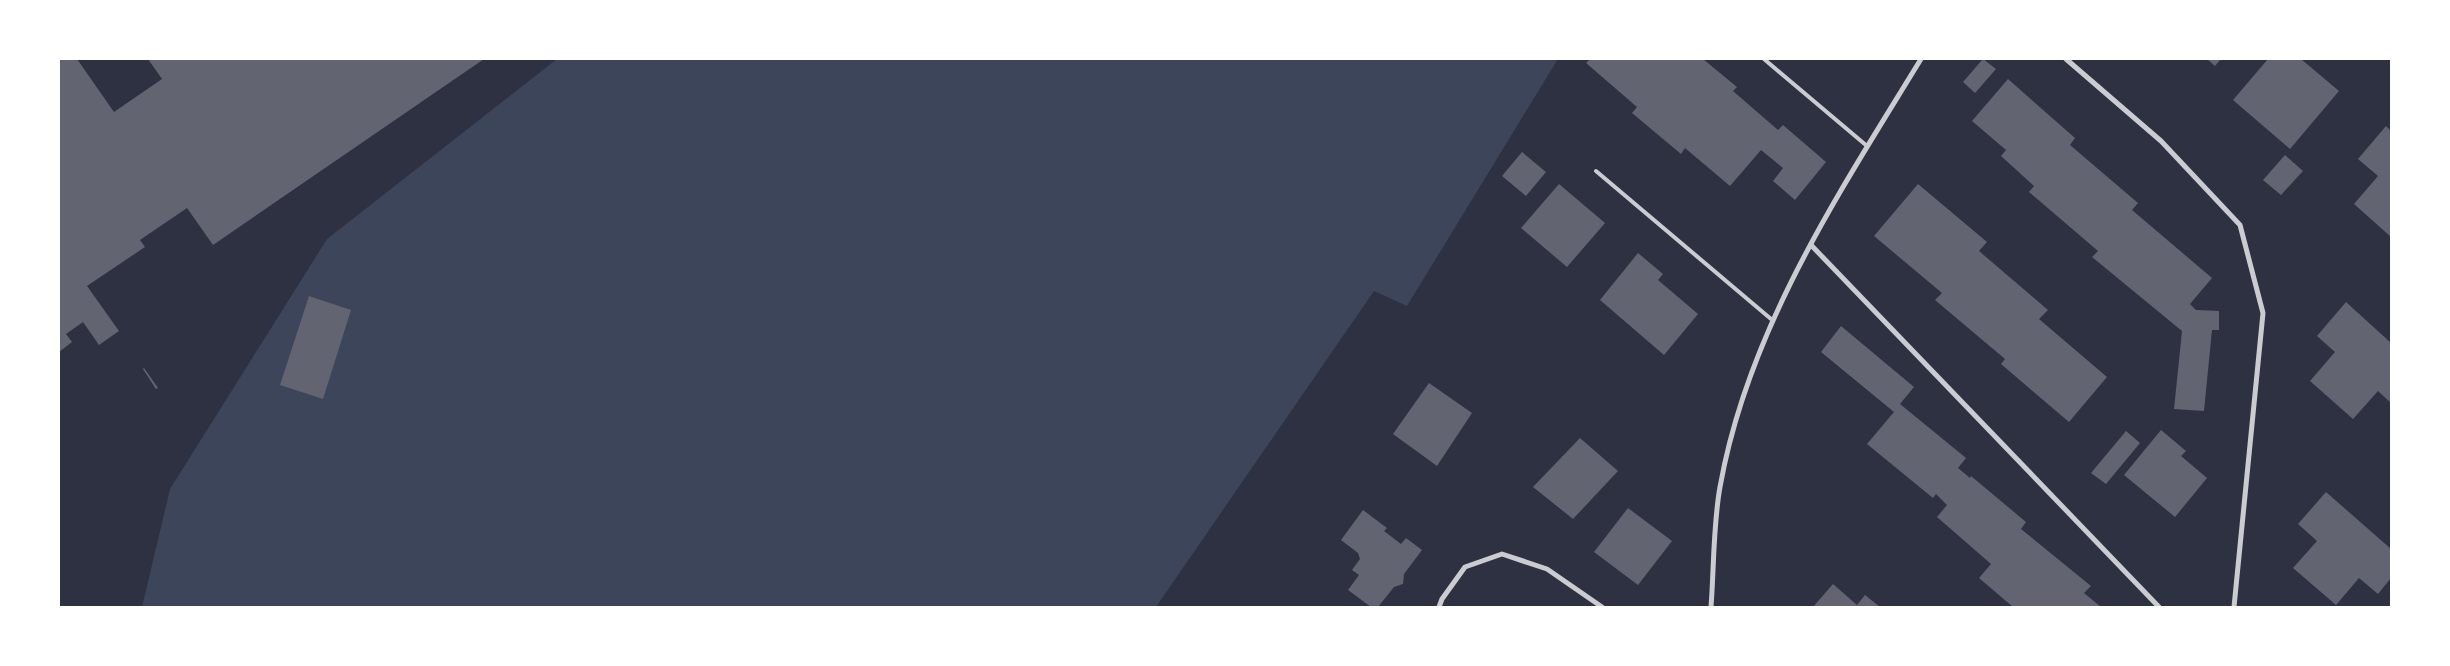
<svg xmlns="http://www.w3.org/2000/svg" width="2450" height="666" font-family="Overpass,sans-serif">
<rect width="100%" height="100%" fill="#2d3142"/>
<path fill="#3c4559" d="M557,59H1558L1407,306L1374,291L1156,607H142L170,489L327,239Z"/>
<g fill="#626471">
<path d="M59,59H77L114,112L162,79L148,59H484L213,245L187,208L140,240L145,247L87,286L119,331L99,345L83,322L66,334L72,342L59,352Z"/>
<path d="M1590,59H1703L1737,87L1733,91L1778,130L1783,125L1826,162L1795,200L1773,181L1783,168L1761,150L1730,186L1685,148L1681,154L1632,113L1637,107L1586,63Z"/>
<path d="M1983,59L1996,69L1975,93L1963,82Z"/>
<path d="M2207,59H2221L2215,66Z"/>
<path d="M2268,59H2301L2339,91L2290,149L2233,100Z"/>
<path d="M2008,79L2075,138L2070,145L2138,203L2132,210L2212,278L2190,304L2196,310L2219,311V330H2212L2204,411L2174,409L2182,331L2092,257L2098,251L2029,192L2034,186L2001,156L2006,150L1972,121Z"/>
<path d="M2386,126L2391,131V237L2354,204L2378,176L2358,159Z"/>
<path d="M1522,152L1546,172L1526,196L1502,176Z"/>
<path d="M2285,155L2303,171L2281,195L2263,180Z"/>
<path d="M1559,184L1605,223L1567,267L1521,228Z"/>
<path d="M1918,184L1987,242L1979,251L2048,310L2039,319L2107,377L2069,422L2001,364L2005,359L1935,300L1942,293L1874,236Z"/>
<path d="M1638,253L1663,274L1658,280L1698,314L1664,355L1600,300Z"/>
<path d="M309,296L351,310L323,399L280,385Z"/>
<path d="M2346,302L2391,343V403L2378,391L2353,419L2310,381L2335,352L2317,336Z"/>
<path d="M1841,326L1914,387L1900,404L1966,458L1958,468L1970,478L1971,476L2026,522L2021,529L2091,586L2084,593L2101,607H2013L1979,578L1991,564L1937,517L1947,505L1936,494L1933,498L1867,444L1894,412L1821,352Z"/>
<path d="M144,368L158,388L156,389L143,369Z"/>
<path d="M1429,383L1472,413L1437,466L1393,434Z"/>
<path d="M2161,430L2186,451L2181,456L2207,478L2175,517L2124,475Z"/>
<path d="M2126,431L2140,443L2106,484L2091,473Z"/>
<path d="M1580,438L1618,471L1573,519L1533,487Z"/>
<path d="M2326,492L2391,549V578L2378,594L2359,578L2336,605L2293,568L2317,541L2298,524Z"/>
<path d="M1628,508L1672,541L1638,585L1594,552Z"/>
<path d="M1363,510L1387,528L1384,531L1401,544L1406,538L1422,550L1404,574L1403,584L1394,587L1378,607H1371L1348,590L1359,575L1352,570L1360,559L1358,553L1341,540Z"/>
<path d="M1833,584L1857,605L1865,595L1880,607H1813Z"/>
</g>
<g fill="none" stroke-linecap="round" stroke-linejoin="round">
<g stroke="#caccd0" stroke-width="4">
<path d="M1764,59L1867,146"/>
<path d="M1596,171L1771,319"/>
</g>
<g stroke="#caccd0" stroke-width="5">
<path d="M2066,59L2161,141L2240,225L2263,313L2234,607"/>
<path d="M1811,245L2159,607"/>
<path d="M1439,607L1442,599L1465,567L1502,554L1547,569L1602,607"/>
<path d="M1711,607C1714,568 1713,526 1720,487C1748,329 1839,193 1921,59"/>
</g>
</g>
<rect width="2450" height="666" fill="none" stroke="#ffffff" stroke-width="120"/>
</svg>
